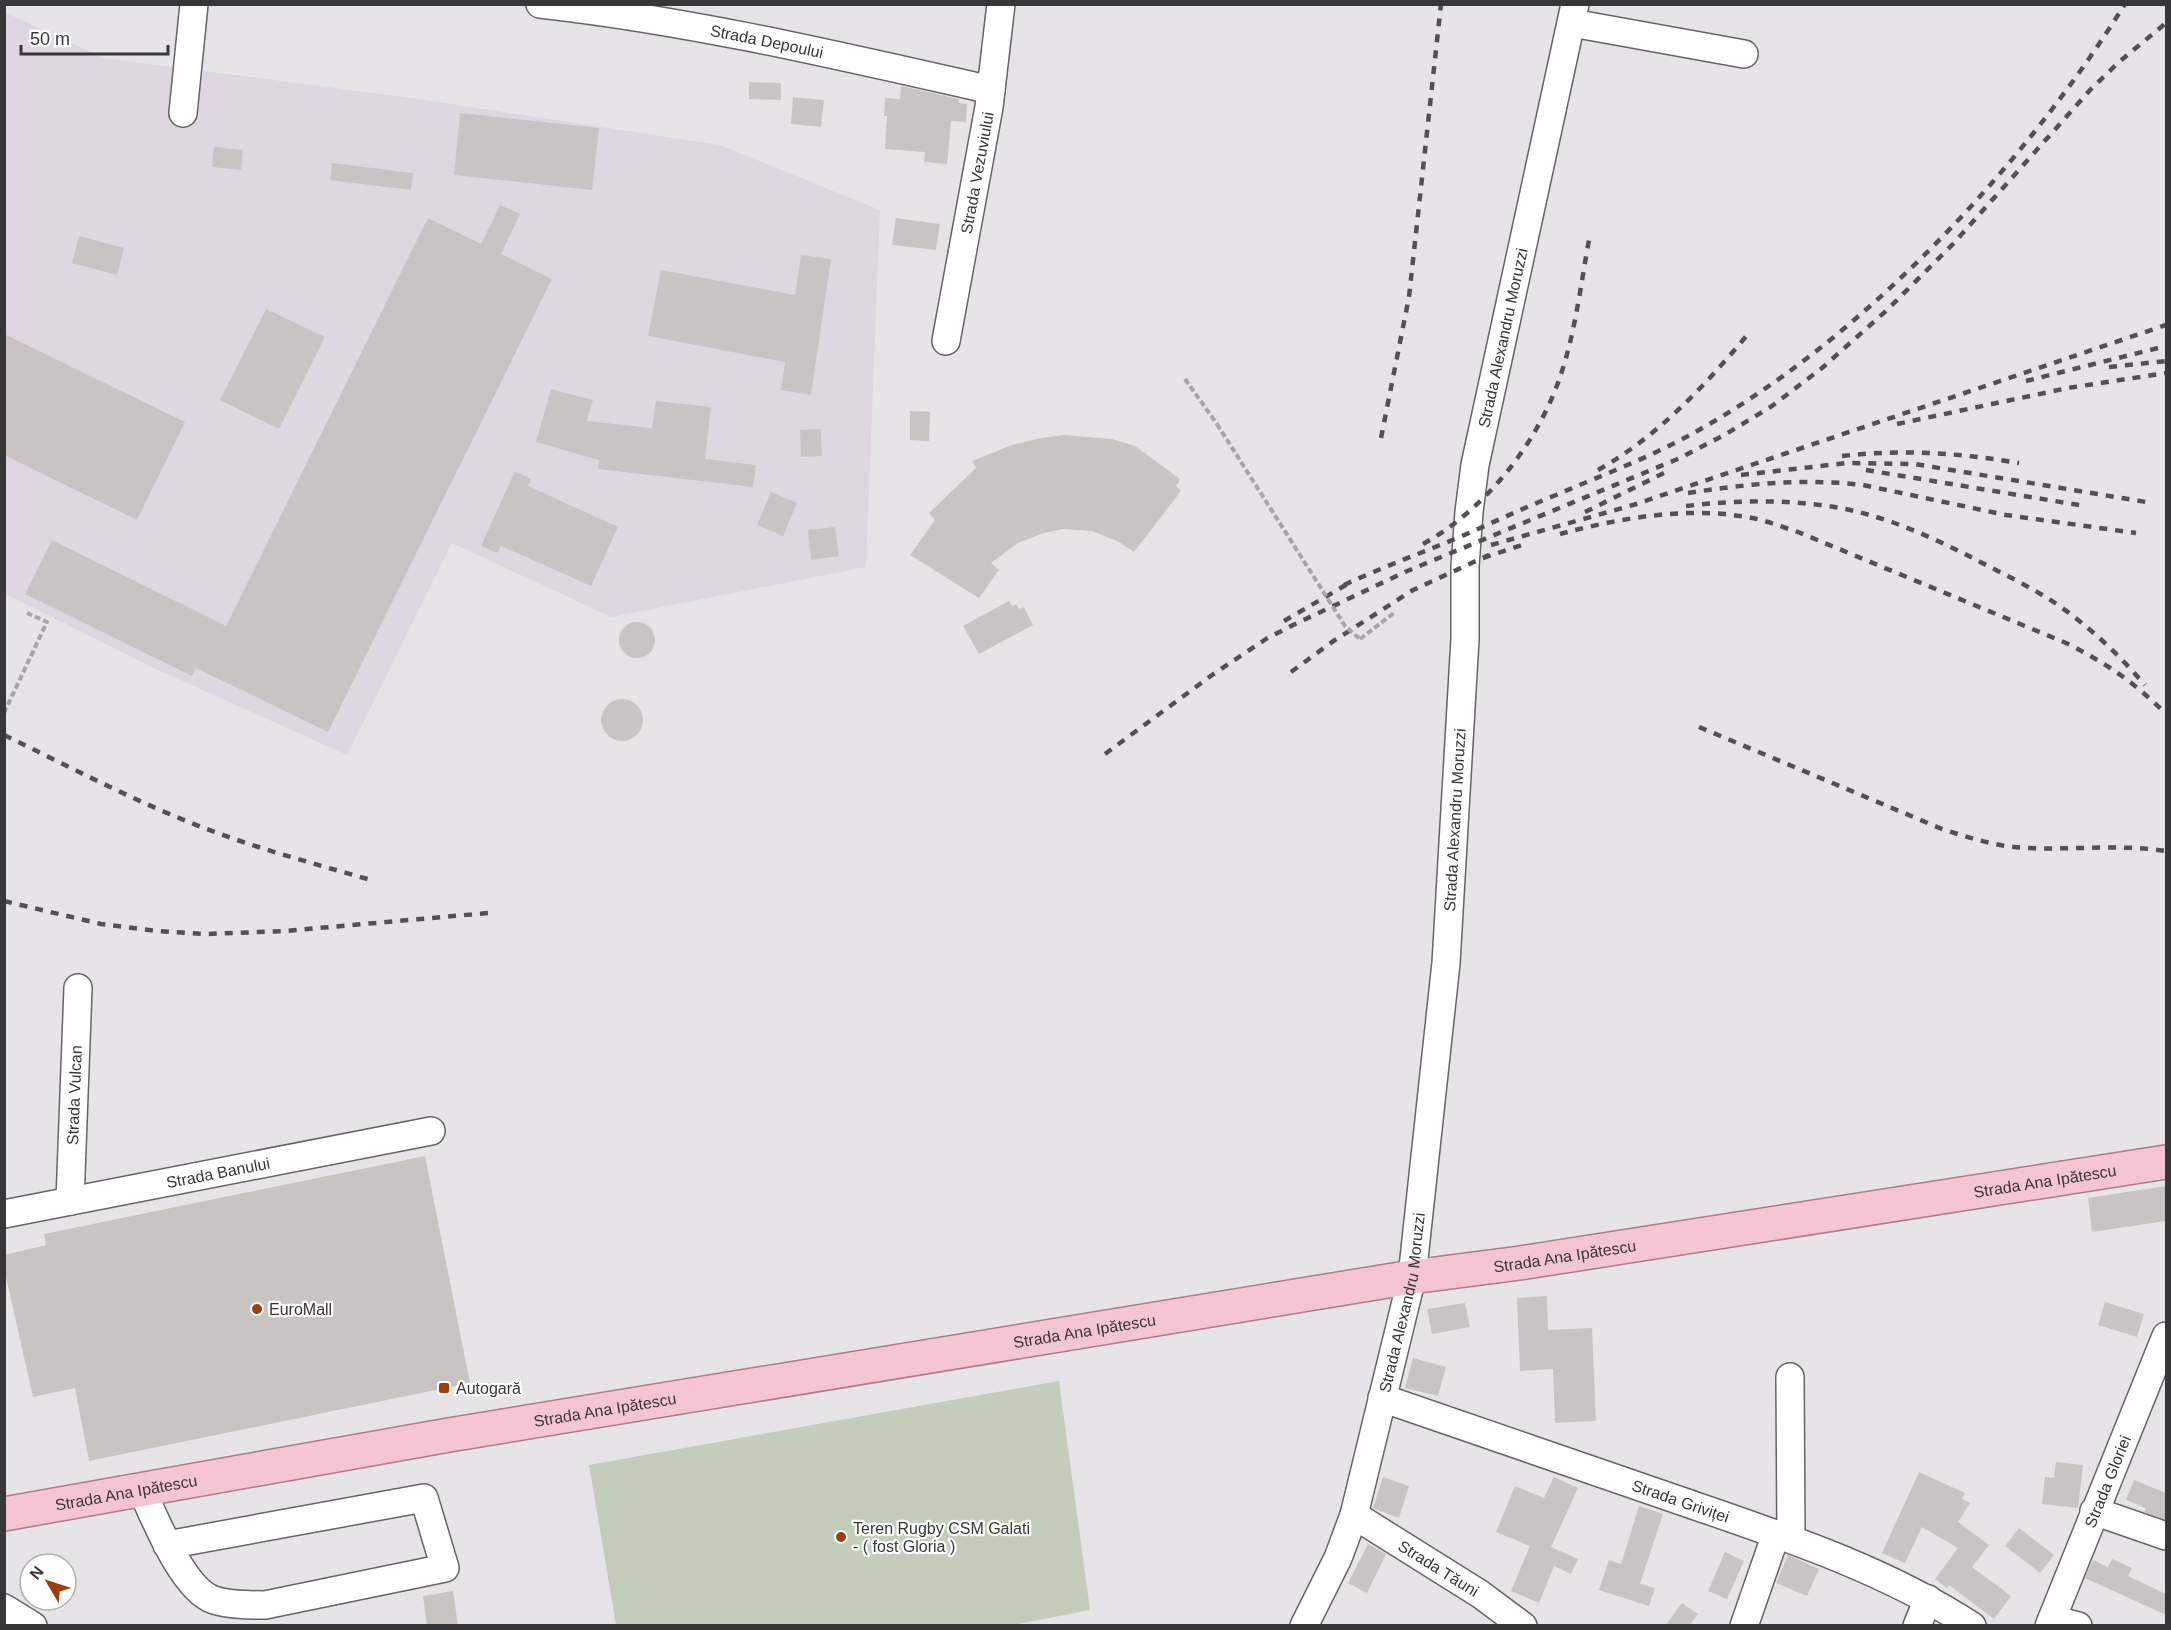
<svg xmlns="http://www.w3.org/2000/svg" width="2171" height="1630" font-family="Helvetica,sans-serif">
<rect width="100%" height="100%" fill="#e7e4e8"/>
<path fill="#ded7e1" d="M4,12L104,58L405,97L720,145L880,210L866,567L611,617L452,543L347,755L158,670L5,594Z"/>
<path fill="#c2ceb9" d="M1059,1381L1090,1610L1009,1626L616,1625L589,1465Z"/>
<g fill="#c9c4c4">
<path d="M749,82L781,83V100L749,99Z"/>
<path d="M901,86L959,99V103L967,104L966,122L951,121L947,164L924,162L925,152L885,149L887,116H884L885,98L900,99Z"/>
<path d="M793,97L824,100L821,127L791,124Z"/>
<path d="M460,113L599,128L592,190L454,175Z"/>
<path d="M214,147L243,150L241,170L212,167Z"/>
<path d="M332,163L413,173L411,190L330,180Z"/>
<path d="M500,205L520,214L501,254L552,279L328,732L196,668L192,676L25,594L52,540L226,626L428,218L481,244Z"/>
<path d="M896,218L940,224L936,250L892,245Z"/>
<path d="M79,236L124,248L117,275L72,263Z"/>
<path d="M801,255L831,259L811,395L781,390L785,362L648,336L661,270L795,295Z"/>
<path d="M266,309L325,337L279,429L220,400Z"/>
<path d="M4,334L185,422L137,520L4,455Z"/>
<path d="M551,389L593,400L587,421L652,428L656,401L711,407L705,459L756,465L753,487L598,469L599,460L536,442Z"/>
<path d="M910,411L930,412L929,441L910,440Z"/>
<path d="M821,429L822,456L801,457L800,430Z"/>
<path d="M1064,435L1112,439L1135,446L1180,479L1176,486L1181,491L1134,552L1119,542L1092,531L1063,529L1044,533L1018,543L991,563L999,570L979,598L910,555L935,520L929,513L976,468L972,461L1012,445L1041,438Z"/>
<path d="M515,471L531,479L528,486L618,527L591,586L501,546L497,553L481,546Z"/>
<path d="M771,492L797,503L783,536L757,525Z"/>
<path d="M835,527L839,556L811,560L808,530Z"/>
<path d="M1009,601L1012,606L1016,604L1019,609L1024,607L1033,625L979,654L963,626Z"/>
<circle cx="637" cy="640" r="18"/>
<circle cx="622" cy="720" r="21"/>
<path d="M425,1156L470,1383L89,1461L75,1388L33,1397L4,1268V1255L46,1245L44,1234Z"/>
<path d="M2166,1186V1221L2092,1232L2088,1198Z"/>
<path d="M1547,1296L1548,1330L1592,1328L1596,1421L1555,1423L1553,1369L1520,1371L1517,1298Z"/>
<path d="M2105,1302L2144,1314L2137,1337L2098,1325Z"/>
<path d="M1465,1303L1470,1327L1432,1334L1427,1309Z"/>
<path d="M1413,1358L1446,1367L1438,1396L1405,1388Z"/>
<path d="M2056,1462L2083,1465L2078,1508L2042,1504L2045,1477L2054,1478Z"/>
<path d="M1919,1472L1965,1493L1962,1499L1970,1503L1958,1522L1989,1545L1972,1567L2011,1596L1994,1619L1949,1585L1947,1588L1935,1579L1958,1548L1922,1527L1905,1563L1882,1553Z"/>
<path d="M1383,1477L1409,1486L1399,1518L1373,1508Z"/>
<path d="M1554,1477L1578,1488L1551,1547L1578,1559L1571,1574L1554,1566L1539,1603L1511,1591L1530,1546L1496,1532L1515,1486L1544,1498Z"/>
<path d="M2134,1480L2166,1493V1520L2144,1512L2146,1508L2126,1500Z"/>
<path d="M1639,1506L1663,1514L1640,1584L1655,1588L1649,1606L1599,1590L1609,1560L1621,1564Z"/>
<path d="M2019,1528L2054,1555L2040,1573L2005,1546Z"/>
<path d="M1368,1544L1386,1554L1367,1593L1348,1583Z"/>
<path d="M1725,1552L1744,1561L1727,1599L1708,1591Z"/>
<path d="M1788,1555L1819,1569L1807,1596L1776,1583Z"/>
<path d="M2112,1559L2132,1568L2128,1576L2166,1594V1615L2085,1578L2093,1560L2108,1567Z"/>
<path d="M453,1591L458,1626H427L423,1596Z"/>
<path d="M1682,1603L1698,1614L1689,1626H1665Z"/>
</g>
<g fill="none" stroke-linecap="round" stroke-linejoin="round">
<g stroke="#666467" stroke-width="30">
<g id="minor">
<path id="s1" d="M540,4C692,21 841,56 991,90"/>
<path d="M1572,23L1744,54"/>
<path d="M183,113L194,4"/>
<path id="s2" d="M946,341L989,107L1001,4"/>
<path id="s3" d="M70,1201L78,988"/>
<path id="s4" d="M4,1214L431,1131"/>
<path d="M1790,1377L1791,1538"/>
<path id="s5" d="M1382,1398C1483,1433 1583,1467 1684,1502C1783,1536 1884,1569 1972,1626"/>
<path d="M141,1488C154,1517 183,1590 214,1600C229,1605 249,1605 265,1605L445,1568L424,1498L167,1545"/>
<path d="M2094,1511L2166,1536"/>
<path id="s6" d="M1354,1515L1480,1594L1523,1626"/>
<path d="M4,1608L33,1626"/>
<path d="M2052,1619L2078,1626"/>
<path id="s7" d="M1304,1626L1338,1558L1354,1515L1412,1277L1446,963L1465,639V566L1469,512L1475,465L1575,4"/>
<path d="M1744,1626L1776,1534"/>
<path d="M1917,1626L1928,1599"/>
<path id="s8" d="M2049,1626L2166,1336"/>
</g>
</g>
<g stroke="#af7a8a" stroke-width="36">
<g id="major">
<path id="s9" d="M4,1514L449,1435L1412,1277L1520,1263L2166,1162"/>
</g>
</g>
<g stroke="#a6a4a7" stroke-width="4" stroke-dasharray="6 3" stroke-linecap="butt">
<path d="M1185,379L1217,424"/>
<path d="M1360,639L1394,613"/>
<path d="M4,713L47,622L27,613"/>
</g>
<use href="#minor" stroke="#fff" stroke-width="27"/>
<use href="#major" stroke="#f6c5d3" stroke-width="33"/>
<g stroke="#525053" stroke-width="4.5" stroke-dasharray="8 8" stroke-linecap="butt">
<path d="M2109,367L2166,361"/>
<path d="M2026,381L2166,346"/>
<path d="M1897,424L2068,388L2166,373"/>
<path d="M1381,438L1409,297L1441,4"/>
<path d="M1842,456C1902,449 1960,453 2019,463"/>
<path d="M1598,470C1657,437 1705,386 1748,334"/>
<path d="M1866,470L2085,506"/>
<path d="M1741,475L1847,463L1915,464L2146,502"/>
<path d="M1688,493C1746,484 1804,478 1863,485L2006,515L2136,533"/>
<path d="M1686,506C1738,500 1788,499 1840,508C1884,516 1927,535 1967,555C1997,571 2030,586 2058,605C2091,628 2119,655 2145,685"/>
<path d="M1585,512L1666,472"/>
<path d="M1560,534C1616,519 1681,507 1740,516C1760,518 1779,526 1798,532L2066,643C2106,663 2134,682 2166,714"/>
<path d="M1423,544C1485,510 1539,442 1561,374C1576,330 1581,281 1590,235"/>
<path d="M1491,545L1633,505L2166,325"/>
<path d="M1483,558L1528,543"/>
<path d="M1344,585C1385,566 1427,551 1469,533C1498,520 1526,507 1556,495C1600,476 1646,459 1688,436C1860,343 2022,169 2125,4"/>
<path d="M1284,621L1351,582"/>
<path d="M1291,672L1332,642L1413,590L1489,555"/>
<path d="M1699,727L1942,829C1970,838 1998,847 2027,848C2074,850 2120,844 2166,851"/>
<path d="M4,735C70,767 136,802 204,828C259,849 315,864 371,880"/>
<path d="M1105,754L1212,675L1266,639L1291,626L1405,572L1680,458L1726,434L1772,406L1822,368L1886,311L1953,244L2091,89L2119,62L2166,23"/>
<path d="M4,901L101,924L156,931L206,934L285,931L488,913"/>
</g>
<path stroke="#a6a4a7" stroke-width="4" stroke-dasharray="6 3" stroke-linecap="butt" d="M1217,424L1345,626L1360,639"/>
</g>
<g fill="#a23f07" stroke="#fff" stroke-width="2">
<circle cx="257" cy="1309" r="6"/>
<rect x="438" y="1382" width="12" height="12" rx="3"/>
<circle cx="841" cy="1537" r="6"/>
</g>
<g text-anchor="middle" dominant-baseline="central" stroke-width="4.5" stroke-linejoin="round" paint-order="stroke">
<g font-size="16" fill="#373638" stroke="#fff">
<text stroke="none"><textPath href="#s1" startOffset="230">Strada Depoului</textPath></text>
<text stroke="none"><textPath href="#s2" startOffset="171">Strada Vezuviului</textPath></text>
<text stroke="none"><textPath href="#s7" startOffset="1312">Strada Alexandru Moruzzi</textPath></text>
<text stroke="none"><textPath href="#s7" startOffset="826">Strada Alexandru Moruzzi</textPath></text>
<text stroke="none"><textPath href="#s3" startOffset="106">Strada Vulcan</textPath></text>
<text stroke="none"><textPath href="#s4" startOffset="218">Strada Banului</textPath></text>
<text stroke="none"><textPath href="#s9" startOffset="2068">Strada Ana Ipătescu</textPath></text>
<text stroke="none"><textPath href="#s9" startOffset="1582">Strada Ana Ipătescu</textPath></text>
<text stroke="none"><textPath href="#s7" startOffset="340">Strada Alexandru Moruzzi</textPath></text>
<text stroke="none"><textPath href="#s9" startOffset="1096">Strada Ana Ipătescu</textPath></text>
<text stroke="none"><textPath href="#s9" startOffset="610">Strada Ana Ipătescu</textPath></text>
<text stroke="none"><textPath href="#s8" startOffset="156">Strada Gloriei</textPath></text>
<text stroke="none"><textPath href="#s9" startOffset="124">Strada Ana Ipătescu</textPath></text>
<text stroke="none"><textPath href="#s5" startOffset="316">Strada Griviței</textPath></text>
<text stroke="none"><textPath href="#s6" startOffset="100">Strada Tăuni</textPath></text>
</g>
<g font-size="16" fill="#373638" stroke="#fff" text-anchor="start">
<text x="269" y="1309">EuroMall</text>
<text x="456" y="1388">Autogară</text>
<text x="853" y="1528">Teren Rugby CSM Galati<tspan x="853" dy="18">- ( fost Gloria )</tspan></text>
</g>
</g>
<rect width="2171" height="1630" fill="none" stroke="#373638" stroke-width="12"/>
<g transform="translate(48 1582) rotate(309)"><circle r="28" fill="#ffffff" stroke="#afafaf" stroke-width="1.5"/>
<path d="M0-4.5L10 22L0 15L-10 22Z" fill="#a23f07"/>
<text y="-9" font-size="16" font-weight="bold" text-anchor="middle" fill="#373638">N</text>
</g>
<path d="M21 45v9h147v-9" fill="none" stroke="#373638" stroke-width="3"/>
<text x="30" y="45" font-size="18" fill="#373638" stroke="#ffffff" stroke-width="4.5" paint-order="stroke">50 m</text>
</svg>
